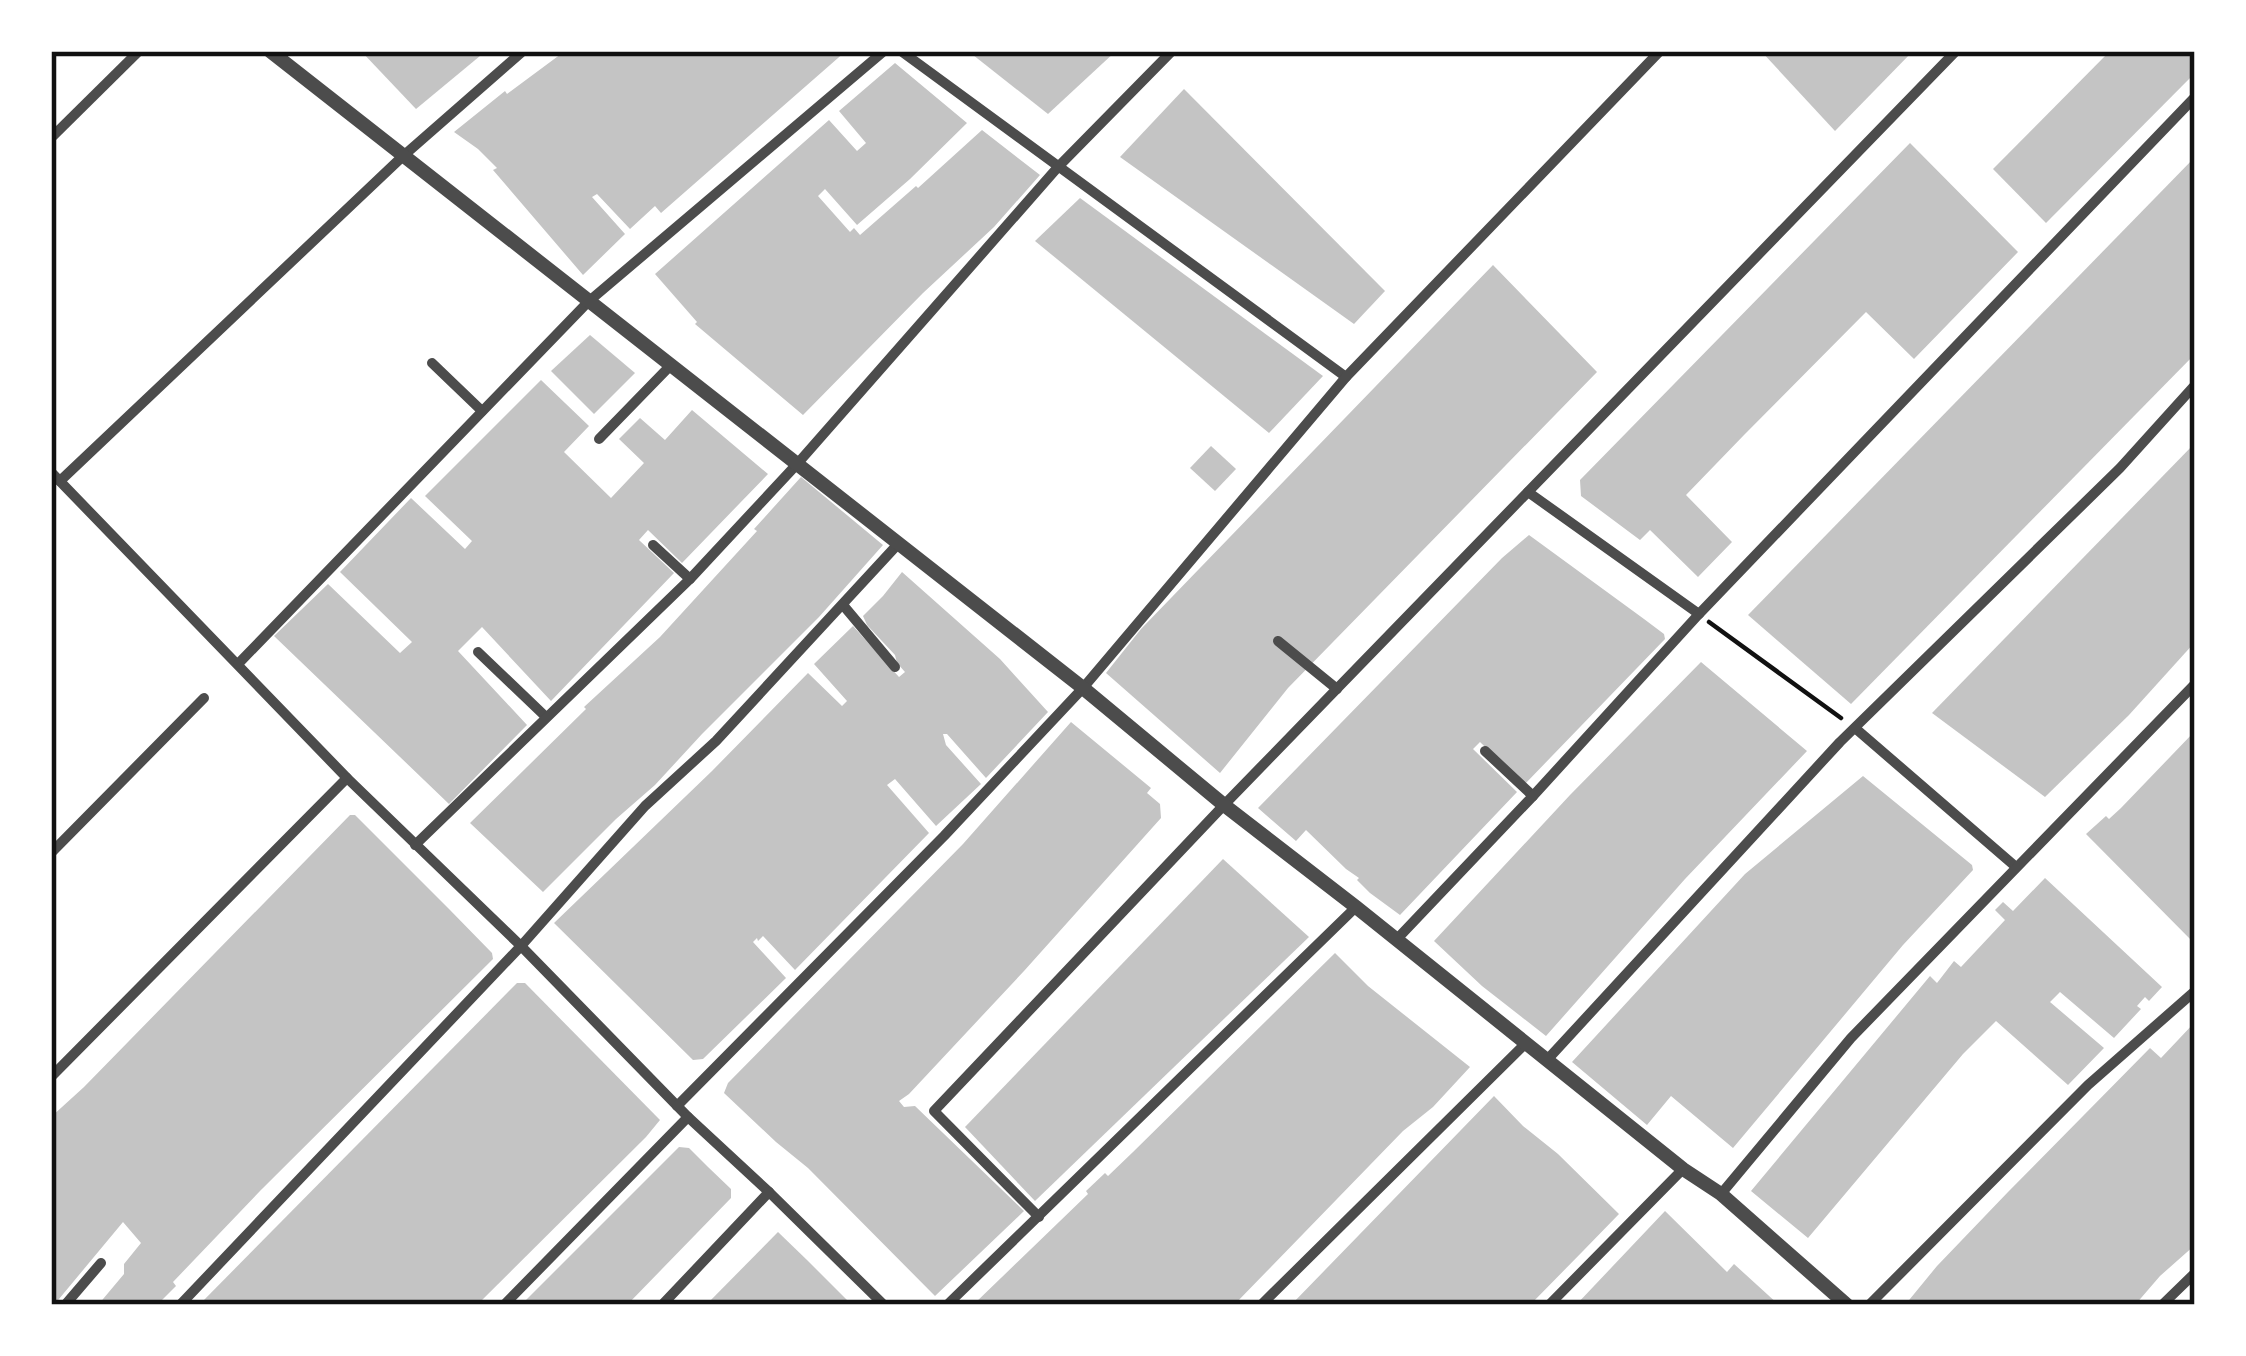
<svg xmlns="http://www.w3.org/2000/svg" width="2246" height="1356" font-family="Commissioner,sans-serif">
<rect width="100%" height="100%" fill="#fff"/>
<g fill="#c4c4c4">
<path d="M361,51H486L416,109Z"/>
<path d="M565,51H846L661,213L655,206L630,229L597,194L592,197L625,234L583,275L493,170L497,168L478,149L454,132L505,91L507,94Z"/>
<path d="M968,51H1116L1048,114Z"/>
<path d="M1761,51H1913L1835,131Z"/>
<path d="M2110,51H2195V73L2046,223L1993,169Z"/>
<path d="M895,63L967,123L910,179L857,225L825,189L818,196L850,232L854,228L860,235L916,186L918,188L982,130L1040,175L994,227L923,293L803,415L695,324L697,322L655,274L829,120L857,151L866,143L839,111Z"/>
<path d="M1184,89L1385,291L1354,324L1120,157Z"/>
<path d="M1910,143L2018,252L1914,359L1866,312L1744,435L1686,495L1732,542L1698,577L1650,530L1640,540L1581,496L1580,480Z"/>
<path d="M2195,157V354L1851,704L1748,615Z"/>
<path d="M1080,198L1323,376L1269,433L1035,241Z"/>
<path d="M1493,265L1597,372L1288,688L1220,773L1106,673L1141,629Z"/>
<path d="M590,335L635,373L594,414L551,371Z"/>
<path d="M541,380L589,426L564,452L611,498L644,463L619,439L640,418L665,440L692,410L768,474L682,563L648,530L639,540L674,573L551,701L482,627L458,651L527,725L449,804L274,636L328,584L400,653L412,642L340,572L411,498L465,549L472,541L425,496Z"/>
<path d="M2195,443V642L2129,715L2045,797L1932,713Z"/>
<path d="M1211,446L1236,469L1215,491L1190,468Z"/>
<path d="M801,477L883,545L819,617L702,734L655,785L616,819L543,892L470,823L586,709L584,707L660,637L757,531L754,529Z"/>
<path d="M1529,535L1644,619L1664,634L1665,639L1524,785L1480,742L1473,749L1517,792L1400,915L1370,893L1357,880L1359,878L1346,869L1306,830L1296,841L1258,808L1502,558Z"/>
<path d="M902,572L1000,659L1048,712L986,778L947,734H943L946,745L981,784L936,826L895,779L887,785L929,833L795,970L763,936L758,941L757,938L753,942L786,978L703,1059L693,1060L554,923L712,771L808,673L842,706L847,701L814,664L853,626L899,677L905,672L897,663L895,655L867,625L863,616L883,596Z"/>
<path d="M1701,662L1807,751L1685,879L1546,1036L1482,986L1434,941L1570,795Z"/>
<path d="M1071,722L1151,788L1147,793L1160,804L1161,818L1024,971L909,1094L899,1101L904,1107L915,1106L1024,1211L935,1296L808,1168L776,1142L724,1093L728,1083L963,844Z"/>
<path d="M2195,731V944L2086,834L2106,816L2109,819L2121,808Z"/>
<path d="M1863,776L1972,865L1973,870L1903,945L1733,1148L1671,1096L1647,1125L1572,1062L1745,874Z"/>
<path d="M350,815H355L450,910L492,953L493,959L260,1191L173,1282L176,1286L157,1305H98L124,1274V1264L141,1243L123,1222L54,1305H51V1117L84,1087Z"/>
<path d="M1223,859L1309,937L1035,1201L965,1127Z"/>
<path d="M2045,878L2162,987L2149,1001L2145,997L2137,1006L2141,1009L2114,1038L2060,992L2050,1002L2104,1048L2068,1085L1996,1021L1963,1054L1808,1238L1751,1191L1930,976L1937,983L1954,961L1961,967L2005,920L1995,910L2003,902L2013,911Z"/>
<path d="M1335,953L1368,986L1470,1067L1433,1107L1403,1131L1234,1305H973L1088,1194L1086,1191L1105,1173L1108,1176L1133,1152Z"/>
<path d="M517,983H525L660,1120L646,1137L477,1305H199Z"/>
<path d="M2195,1022V1245L2160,1276L2135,1305H1905L1937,1266L2008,1192L2150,1048L2161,1058Z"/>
<path d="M1494,1096L1523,1126L1558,1154L1619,1214L1583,1251L1530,1305H1291Z"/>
<path d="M679,1147L689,1148L708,1167L731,1189V1198L627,1305H521Z"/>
<path d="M1665,1211L1727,1272L1734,1264L1779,1305H1576Z"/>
<path d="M778,1232L807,1260L852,1305H706Z"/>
</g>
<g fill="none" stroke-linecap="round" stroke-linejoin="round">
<path stroke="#111" stroke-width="4.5" d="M1709,622L1841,718"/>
<g stroke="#4c4c4c" stroke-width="10">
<path d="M901,51L1346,377"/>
<path d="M51,138L139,51"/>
<path d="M432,363L482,411"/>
<path d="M599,439L670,366"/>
<path d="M51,472L347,778L521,946L688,1117L769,1192L884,1305"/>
<path d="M60,481L402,157L523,51"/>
<path d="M1528,492L1699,614"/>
<path d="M653,545L690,579"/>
<path d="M843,605L895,667"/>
<path d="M1278,641L1337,689"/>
<path d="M478,652L546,717"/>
<path d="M238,664L588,302L884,51"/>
<path d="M1855,728L2016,867"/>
<path d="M1485,751L1533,796"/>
<path d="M415,845L690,579L798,463L1058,167L1172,51"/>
<path d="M51,853L204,698"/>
<path d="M1397,939L1533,796L1699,614L2195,97"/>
<path d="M1547,1060L1840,742L2120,468L2195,385"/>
<path d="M51,1077L347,778"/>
<path d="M677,1106L944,836L1083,688L1346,377L1660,51"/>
<path d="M1721,1194L1851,1038L2195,684"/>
<path d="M1039,1217L934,1111L1224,805L1956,51"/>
<path d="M65,1305L101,1263"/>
<path d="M180,1305L521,946L645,806L716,741L898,544"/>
<path d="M504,1305L688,1117"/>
<path d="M662,1305L769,1192"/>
<path d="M947,1305L1356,907"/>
<path d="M1261,1305L1526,1043"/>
<path d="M1549,1305L1683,1169"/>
<path d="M1869,1305L2088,1085L2195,991"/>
<path d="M2162,1305L2195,1273"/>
</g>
<path stroke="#4c4c4c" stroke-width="14" d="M270,51L1083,688L1224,805L1356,907L1683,1169L1721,1194L1847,1305"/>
</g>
<rect width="2246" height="1356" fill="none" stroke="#ffffff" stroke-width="108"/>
<rect x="54" y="54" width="2138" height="1248" fill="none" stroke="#111" stroke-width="4.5"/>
</svg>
